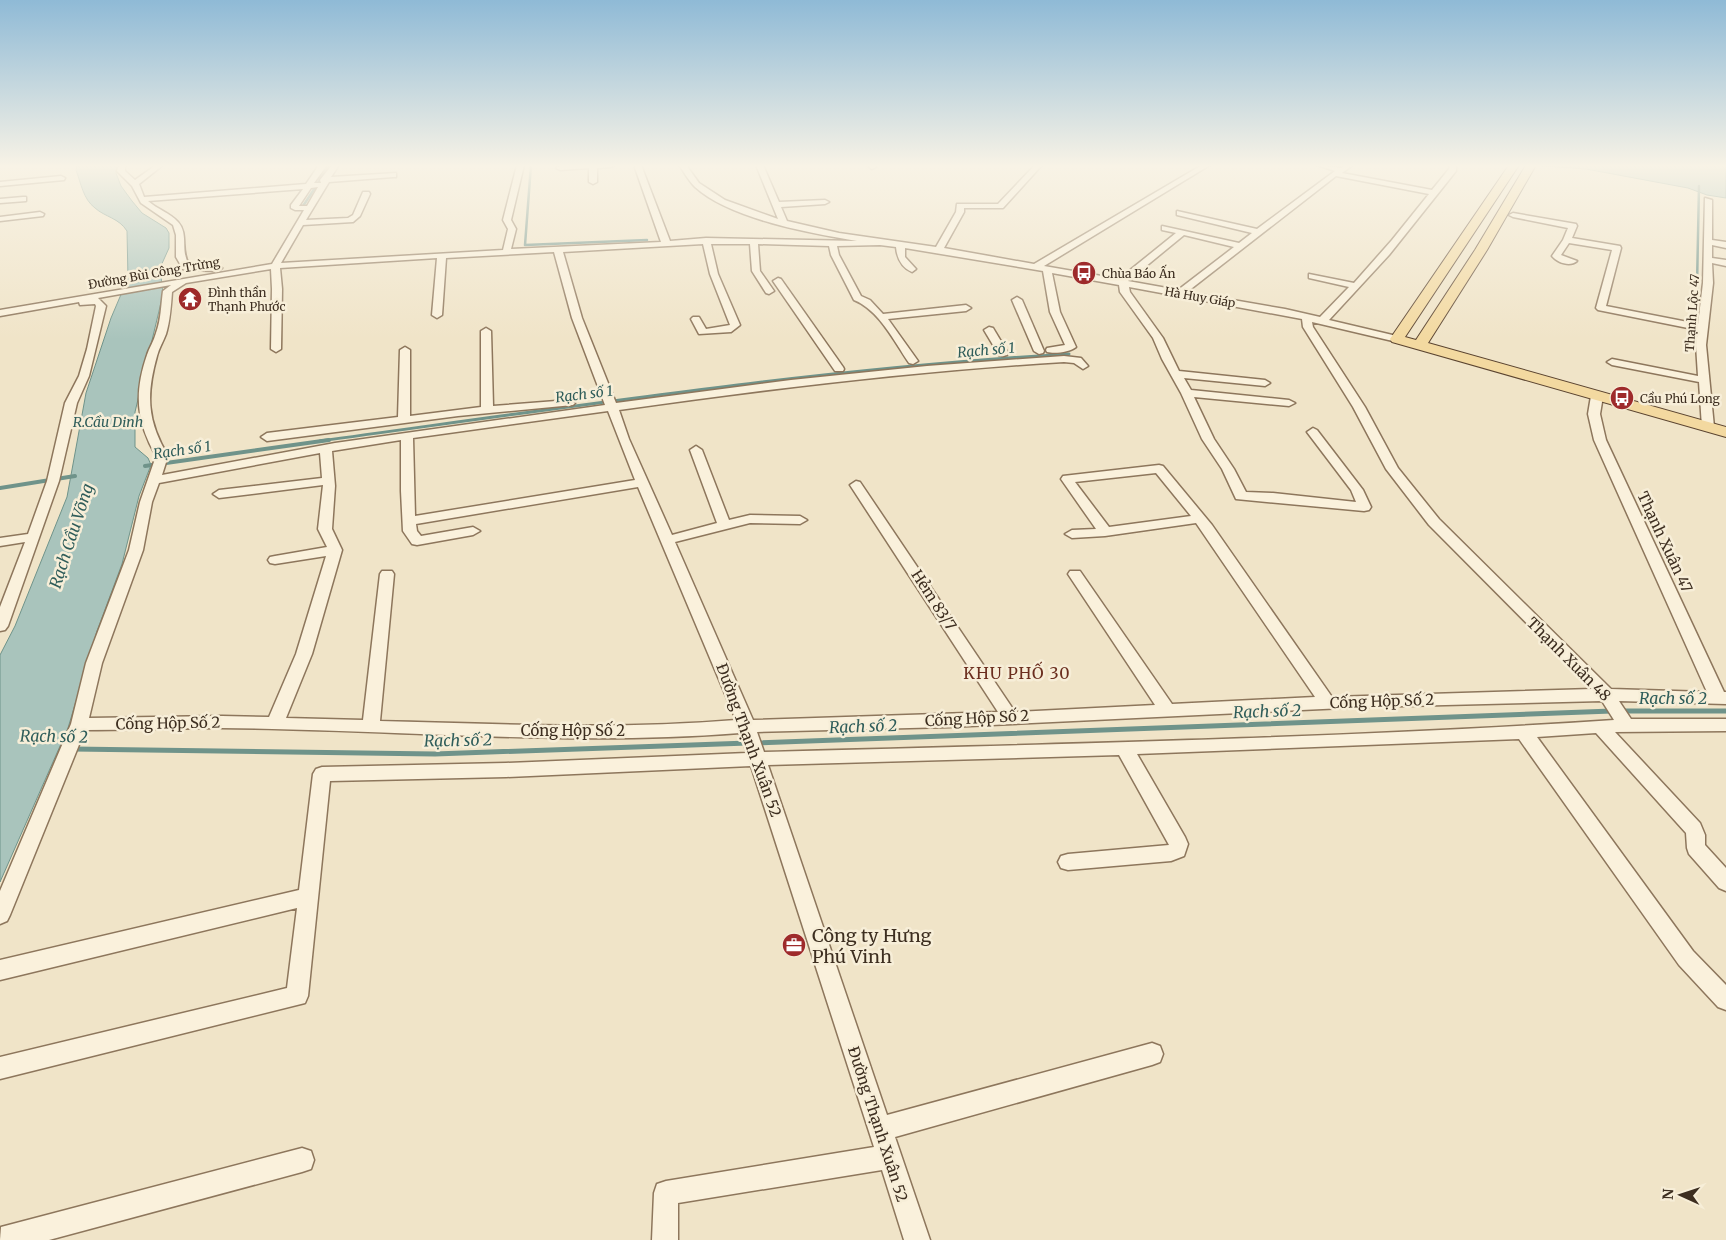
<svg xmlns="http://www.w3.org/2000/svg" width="1726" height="1240" font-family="Merriweather,serif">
<rect width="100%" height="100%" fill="#f0e4c8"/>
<g fill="#a9c4bc" stroke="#6f938a">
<path d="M77,165H118L116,173L121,186L132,201L142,213L166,228L169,233V248L160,268L163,294L135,412V447L148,458L151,465L139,496L122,564L97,631L68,728L0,882V655L15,626L67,497L86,393L111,318L128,278L127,231C119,218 105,217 95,208C83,199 81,183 76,170Z"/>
<path d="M1529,165H1726V198L1707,195L1688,188L1586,169Z"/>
</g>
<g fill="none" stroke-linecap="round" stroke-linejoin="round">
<g stroke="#6f938a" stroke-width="2.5">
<path d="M531,165L525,245L647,240"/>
<path d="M303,206L330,165"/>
<path d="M1697,286L1699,186"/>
</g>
<g stroke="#6f938a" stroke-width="3">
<path d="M1696,313L1697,285"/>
<path d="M320,441C569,407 818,369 1069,354"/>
</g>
<g stroke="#6f938a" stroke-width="4">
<path d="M145,466L329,440"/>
<path d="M0,488L75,476"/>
</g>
<g stroke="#6f938a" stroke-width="5">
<path d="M1620,711H1726"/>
<path d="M756,743L1612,711"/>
<path d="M73,749L435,754L748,743"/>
</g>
</g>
<path fill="#cf9f7d" stroke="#8d5f41" d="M199,292L196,304L182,307L184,294Z"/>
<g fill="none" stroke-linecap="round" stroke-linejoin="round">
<g stroke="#8d765c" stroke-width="3">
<g id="minor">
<path d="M119,165H125V171L135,180L156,165H163L139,184L144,197L306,184L319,165H327L314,183H321L320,180L332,165H339L331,177L396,173V177H393L329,182L306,220L348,218L353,215L363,192H369L370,194L360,216L353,222L303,225L281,263L503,250L508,229L503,220L517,165H524L511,220L516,229L511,249L661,242L634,165H641L670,241L706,238L857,241C810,233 730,219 695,187C689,181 684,172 679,165H686L699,183L725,200L778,219L756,165H763L779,202L825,200L829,202L825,204L781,207L787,221L839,233L936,247L956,212L957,204H998L1035,165H1042L1003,208H964V212L944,248L1034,264L1202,165H1210L1044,266L1119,279L1176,233L1162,230V226L1239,243L1252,233L1177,215V211L1257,229L1335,171L1317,165L1341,168L1345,165H1353L1342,173L1432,190L1449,169L1450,165H1456V171L1389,255L1329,320L1401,337V341L1397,342L1312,322L1313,327L1365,407L1398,468L1439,519L1611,689L1707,692L1594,440L1588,414L1591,396L1597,393L1603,396L1600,414L1606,440L1724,692H1726V704L1619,701L1631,719H1726V731L1615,732L1700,823L1705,835V845L1726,868V891L1719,888L1689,854L1687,848L1686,833L1596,733L1537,737L1693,951L1726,985V1010L1718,1007L1679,965L1519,739L1137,754L1185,837L1188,844L1184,856L1171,861L1068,870L1061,868L1058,862L1061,856L1068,854L1169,845L1119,755L768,765L887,1115L1152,1043L1160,1046L1163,1054L1160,1062L1152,1065L895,1137L930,1240H904L882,1170L678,1203V1240H652L654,1193L657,1184L666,1181L874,1147L751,766L506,777L330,781L308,996L305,1003L0,1079V1057L287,988L297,908L0,980V960L299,890L313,774L316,769L322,767L506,763L747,753L740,733C568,747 394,729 221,728C176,728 130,730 85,730L10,915L7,921L0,924V891L71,724L86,663L129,550L140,502L156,456C136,421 134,393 147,355C149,348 154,341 156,333C161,320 161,305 163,291L171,285L98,298L106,306L89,376L77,403L59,481L8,626L5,630L0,631V607L25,542L0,546V538L28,534L47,481L65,403L79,376L87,349L96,306L95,304L80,305L79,302L0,316V310L272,264L304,210H295L291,208V205L303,189L148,201C157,209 170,213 178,222C189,234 180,251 189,264L218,265L222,268L218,271L186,270L183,269L176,257V235L173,225L141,203L132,186L117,171ZM1336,176L1429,194L1392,240L1354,283L1309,274V278L1349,287L1320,317L1285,309L1187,292ZM318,187L307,206H299L311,188ZM1184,235L1234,247L1178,290L1128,281ZM703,244L710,274L730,325L706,329L699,317H693L691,319L699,334L731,332L740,325L718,274L711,244H750L752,271L766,293L769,294L774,291L760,271L758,244L829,246L831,255L854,300C879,310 894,341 909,363L913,364L918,361L888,319L966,311L971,308L966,305L883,314L870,300L861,296L839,255L837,246L880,245L896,247C897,258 901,267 912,272L916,269L905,257V248L1043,271L1050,312L1065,345L1047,348L1046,350L1047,352C1055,354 1070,352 1076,347L1060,312L1052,273L1119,285L1120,292L1153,338L1162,359L1181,393L1202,439L1222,469L1236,499L1364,511L1369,510L1371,507L1363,490L1317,430L1313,428L1307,432L1351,490L1356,502L1273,493L1246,492L1234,469L1214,439L1194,397L1289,406L1295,403L1289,400L1191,390L1184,378L1265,386L1270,383L1265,380L1179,371L1163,338L1130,292L1129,287L1302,319L1303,327L1353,407L1386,469L1429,525L1592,689L1332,697L1212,525L1163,466L1159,465L1063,476L1061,479L1096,529L1072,530L1065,534L1072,538L1105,536L1196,523L1315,697L1172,704L1080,571H1070L1068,574L1155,705L1015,712L860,482L856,481L850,485L998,712L753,720L675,542L750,523L800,524L807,520L800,516L750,515L729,520L702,450L696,446L690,450L717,523L672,535L629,439L619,410C767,389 915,371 1064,362L1074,363L1083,369L1088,366L1081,358L1064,356L927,366L791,380L616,403L582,318L563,252ZM554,252L572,318L605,405L335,443L162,475L168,456C147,421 146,395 157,356C159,348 163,342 166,334C170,321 171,306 172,292L186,283L271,269L272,289L271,349L276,352L281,349L282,289L280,268L437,258L432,315L437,318L442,315L446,258ZM608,411L635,480L415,516L413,438ZM401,440V491L403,531L412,544L417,545L473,535L480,531L473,527L421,536L417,531L416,524L638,487L736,720C618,730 498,724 380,721L394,574L392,571H382L380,574L363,720L286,718L312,654L342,550L332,529L335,486L332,451ZM320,453L322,478L219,490L213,494L219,498L323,485L318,529L327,547L275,556L270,557L268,560L270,563L275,564L326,556L296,654L269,717L222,716L89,718L102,663L143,550L152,502L159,483ZM1156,473L1191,516L1109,527L1075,482ZM1602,701L1614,720C1331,739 1047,744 764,752L757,732L949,727L1365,707Z"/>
<path d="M576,165H615L611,167L597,168V182L593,184L589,182V168L560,170L556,168L560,166Z"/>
<path d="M867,165H874L876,167L872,169Z"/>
<path d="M61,176L65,178L64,180L0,186V182Z"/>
<path d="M23,197H26V201L0,203V199Z"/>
<path d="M1705,198L1712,200V240L1726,242V248L1712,245V258L1726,260V266L1712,263L1713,283L1706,345L1714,427L1708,430L1702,427L1699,382L1612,365L1607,362L1612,359L1698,376L1696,345L1698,330L1598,310L1596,308L1612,250L1569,243L1561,255L1577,261C1570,267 1558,263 1552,256L1563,240L1568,228L1513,217L1509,215L1513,213L1576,224L1577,226L1572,238L1620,246L1621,248L1606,306L1698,324L1703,283Z"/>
<path d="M40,212L44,214L43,216L0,221V217Z"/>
<path d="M778,278L781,279L843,367L844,369L843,371H835L773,281Z"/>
<path d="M1017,297L1022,300L1044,351L1043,353L1039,354L1034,351L1012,300Z"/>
<path d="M989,327L993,328L1008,353L1007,355L1003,356L999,355L984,330Z"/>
<path d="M486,328L491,331L493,406L569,400L575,403L573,405L458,416L267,441L261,437L267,433L398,417L400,350L405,347L410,350V416L481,407V331Z"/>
<path d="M302,1148L311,1151L314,1160L311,1169L302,1172L49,1240H0L1,1227Z"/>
</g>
</g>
<g stroke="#5b4430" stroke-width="2">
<path id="major" d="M1509,165H1519L1405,337L1416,340L1475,250L1526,165H1536L1487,250L1428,343L1726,427V437L1392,342L1390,339Z"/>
</g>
<use href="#minor" fill="#faf1dc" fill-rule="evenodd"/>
<use href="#major" fill="#f3d9a0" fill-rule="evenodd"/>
</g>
<linearGradient id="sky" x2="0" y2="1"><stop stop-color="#8fbad6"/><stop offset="0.49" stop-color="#f8f3e6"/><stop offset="1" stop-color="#f8f3e6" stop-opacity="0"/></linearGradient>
<rect width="1726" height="339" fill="url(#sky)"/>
<defs>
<g id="bus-disc" transform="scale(1.25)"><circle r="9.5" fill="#9e2a2b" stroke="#f7eed8"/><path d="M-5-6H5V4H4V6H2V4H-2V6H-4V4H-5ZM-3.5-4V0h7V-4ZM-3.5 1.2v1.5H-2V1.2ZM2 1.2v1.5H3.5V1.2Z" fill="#fff"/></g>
<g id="temple-disc" transform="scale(1.25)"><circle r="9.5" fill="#9e2a2b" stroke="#f7eed8"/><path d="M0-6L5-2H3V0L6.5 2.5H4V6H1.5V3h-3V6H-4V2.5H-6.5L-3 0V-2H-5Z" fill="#fff"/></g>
<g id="office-disc" transform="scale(1.25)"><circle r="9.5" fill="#9e2a2b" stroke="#f7eed8"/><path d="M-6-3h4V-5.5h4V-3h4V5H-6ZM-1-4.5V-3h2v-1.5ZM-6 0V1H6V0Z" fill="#fff"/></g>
</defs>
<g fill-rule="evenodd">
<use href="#bus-disc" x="1084" y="273"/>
<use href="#temple-disc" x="190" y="299"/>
<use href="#bus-disc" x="1622" y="398"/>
<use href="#office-disc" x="794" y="945"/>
</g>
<g text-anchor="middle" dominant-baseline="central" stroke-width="5" stroke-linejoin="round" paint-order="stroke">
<g font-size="12" fill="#3d2e20" stroke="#f7eed8">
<text transform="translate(154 273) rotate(-10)">Đường Bùi Công Trừng</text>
<text transform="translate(1200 297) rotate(10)">Hà Huy Giáp</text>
<text transform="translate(1692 313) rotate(-86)">Thạnh Lộc 47</text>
</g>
<g font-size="12" fill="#3d2e20" stroke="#f7eed8" text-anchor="start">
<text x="1102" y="273">Chùa Báo Ấn</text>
<text x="208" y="292">Đình thần<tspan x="208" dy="14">Thạnh Phước</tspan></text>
<text x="1640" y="398">Cầu Phú Long</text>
</g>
<g font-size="14" font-style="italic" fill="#2f5d5a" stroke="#f7eed8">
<text transform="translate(986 350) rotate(-5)">Rạch số 1</text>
<text transform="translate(584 394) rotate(-7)">Rạch số 1</text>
<text x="108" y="422">R.Cầu Dinh</text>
<text transform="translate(182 450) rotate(-8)">Rạch số 1</text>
</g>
<g font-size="15" fill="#3d2e20" stroke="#f7eed8">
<text transform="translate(1665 542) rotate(65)">Thạnh Xuân 47</text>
<text transform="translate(934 600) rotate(57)">Hẻm 83/7</text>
<text transform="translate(1569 659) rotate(45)">Thạnh Xuân 48</text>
<text transform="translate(1382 701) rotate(-2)">Cống Hộp Số 2</text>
<text transform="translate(977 718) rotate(-3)">Cống Hộp Số 2</text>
<text transform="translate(168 723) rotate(-1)">Cống Hộp Số 2</text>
<text x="573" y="730">Cống Hộp Số 2</text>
<text transform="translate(749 740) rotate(70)">Đường Thạnh Xuân 52</text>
<text transform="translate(878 1124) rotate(72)">Đường Thạnh Xuân 52</text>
</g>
<g font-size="16" font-style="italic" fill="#2f5d5a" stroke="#f7eed8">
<text transform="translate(71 536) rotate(-72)">Rạch Cầu Võng</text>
<text x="1673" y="698">Rạch số 2</text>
<text transform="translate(1267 711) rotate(-2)">Rạch số 2</text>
<text transform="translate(863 726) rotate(-2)">Rạch số 2</text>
<text transform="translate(54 736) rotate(1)">Rạch số 2</text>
<text transform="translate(458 740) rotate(-1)">Rạch số 2</text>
</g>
<g font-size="16" letter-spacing="1" fill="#6b2e1e" stroke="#f7eed8">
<text x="1017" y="673">KHU PHỐ 30</text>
</g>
<g font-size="18" fill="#3d2e20" stroke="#f7eed8" text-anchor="start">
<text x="812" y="935">Công ty Hưng<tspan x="812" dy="21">Phú Vinh</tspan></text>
</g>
</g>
<g transform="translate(1681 1195) rotate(273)" stroke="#f7eed8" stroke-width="4" paint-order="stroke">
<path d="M0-4L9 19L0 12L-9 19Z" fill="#3d2e20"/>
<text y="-8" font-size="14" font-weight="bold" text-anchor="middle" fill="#3d2e20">N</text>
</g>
</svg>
